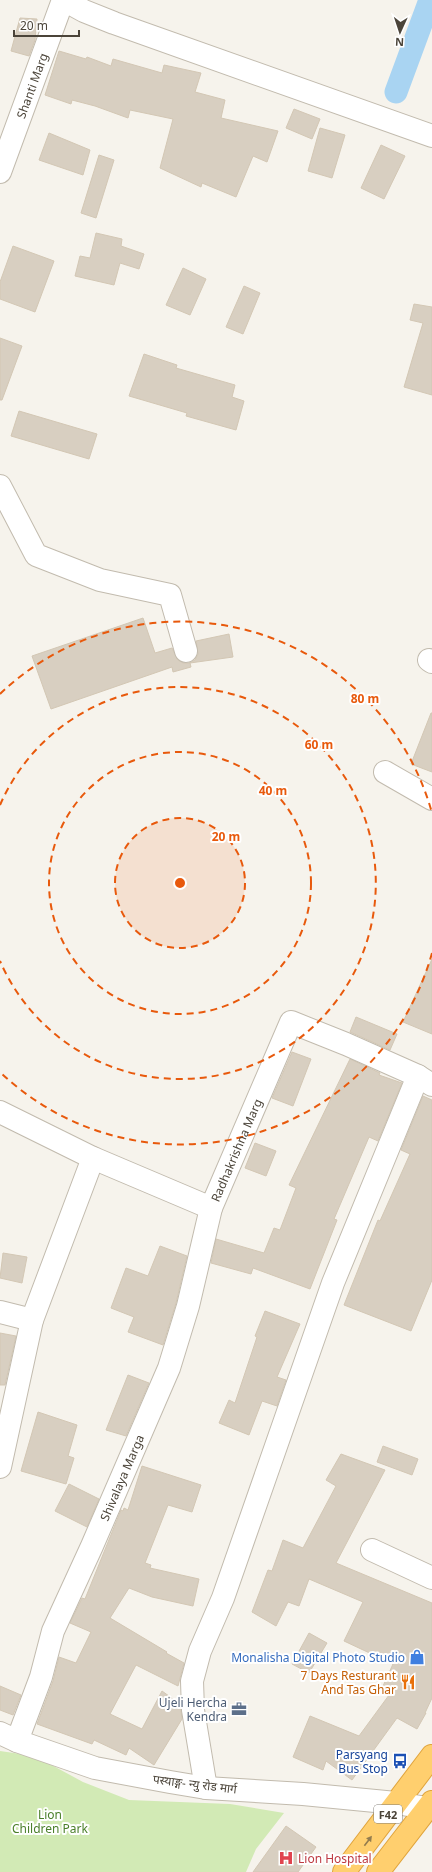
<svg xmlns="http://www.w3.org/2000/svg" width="432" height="1872" font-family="'Noto Sans','Noto Sans Devanagari',sans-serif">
<rect width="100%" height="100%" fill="#f6f3ec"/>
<path fill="#d2eab5" d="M0,1751L35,1756L83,1782L129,1800L230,1804L284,1813L256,1849L246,1872H0Z"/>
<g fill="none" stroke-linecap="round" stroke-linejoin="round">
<path stroke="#a9d4f2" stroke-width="23" d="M396,92L430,0"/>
</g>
<g fill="#d8cfc1" stroke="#d3c7b4">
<path d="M20,18L37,19L35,40L29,56L11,51Z"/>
<path d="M59,51L86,59L87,57L111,66L113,59L162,73L164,65L201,73L195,92L225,100L221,118L278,131L267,162L253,156L236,197L202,183L201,187L160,168L173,119L130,110L128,118L95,106L72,100L71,104L45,95Z"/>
<path d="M294,109L320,119L312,139L286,128Z"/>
<path d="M320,128L345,135L332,178L308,171Z"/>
<path d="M49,133L90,150L83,175L39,160Z"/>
<path d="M381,145L405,156L384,199L361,188Z"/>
<path d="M99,155L114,160L96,218L81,213Z"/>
<path d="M96,233L122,239L121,246L144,254L139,269L120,263L114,285L75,276L80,256L90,258Z"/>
<path d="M13,246L54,261L35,312L0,299V282Z"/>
<path d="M183,268L206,279L190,315L166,305Z"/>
<path d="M244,286L260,293L243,334L226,327Z"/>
<path d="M414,304L432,307V395L404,387L423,323L410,320Z"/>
<path d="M0,338L22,346L2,400H0Z"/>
<path d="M144,354L177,365L176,368L235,385L232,397L244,401L236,430L186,416L187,413L129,396Z"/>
<path d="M19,411L97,434L89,459L11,436Z"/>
<path d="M143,618L155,653L172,648L178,660L183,663H189L195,660L198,654L196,641L229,634L233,657L190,663L191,667L173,672L172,667L51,709L32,656Z"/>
<path d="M431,713H432V772L411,764Z"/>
<path d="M432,959V1034L403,1022Z"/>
<path d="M356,1017L397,1034L390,1050L350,1032Z"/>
<path d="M292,1052L311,1059L293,1106L272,1098Z"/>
<path d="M350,1059L380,1073L379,1075L402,1083L378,1141L369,1137L334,1219L337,1220L310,1289L253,1268L251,1274L211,1263L216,1239L264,1253L274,1228L280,1230L296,1188L289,1185Z"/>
<path d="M423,1096L432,1100V1280L411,1331L344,1305L378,1220L380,1221L410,1154L401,1150Z"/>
<path d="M255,1143L276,1151L266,1176L245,1168Z"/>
<path d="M160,1246L187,1256L176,1303L163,1345L128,1332L134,1317L111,1308L126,1268L148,1276Z"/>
<path d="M3,1253L27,1257L22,1283L0,1278Z"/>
<path d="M265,1311L300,1324L277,1377L286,1380L277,1406L262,1401L249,1435L219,1423L229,1400L235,1403L257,1337L255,1336Z"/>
<path d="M0,1333L16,1336L5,1385H0Z"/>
<path d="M128,1375L149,1383L126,1436L106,1430Z"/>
<path d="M38,1412L77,1425L68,1456L74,1458L66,1484L21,1471Z"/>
<path d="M383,1446L418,1459L412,1475L377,1462Z"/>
<path d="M341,1454L385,1470L336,1563L432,1603V1698L425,1713H426L417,1729L397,1718L352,1780L326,1761L323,1770L293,1757L310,1716L359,1736L392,1691L383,1686L393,1664L344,1641L363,1602L309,1579L299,1606L288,1602L276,1626L252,1612L268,1570L272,1571L283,1540L303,1548L336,1486L326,1480Z"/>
<path d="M142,1466L201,1485L192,1512L168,1505L145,1563L151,1565L150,1568L199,1579L193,1606L152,1597L129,1588L110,1618L167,1652L166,1653L184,1663L178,1686L136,1665L110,1714L142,1729L162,1691L180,1704L182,1719L154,1765L129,1748L126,1755L94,1740L92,1744L37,1724L53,1681L59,1657L76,1663L91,1632L70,1623L82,1598L85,1599L121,1510L123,1511L124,1508L128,1510Z"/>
<path d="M69,1484L99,1499L87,1527L55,1511Z"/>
<path d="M309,1633L327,1643L309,1673L292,1664Z"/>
<path d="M0,1686L21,1695L13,1715L0,1710Z"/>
<path d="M286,1826L316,1847L298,1872H253Z"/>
</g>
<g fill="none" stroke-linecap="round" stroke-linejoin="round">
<g stroke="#c2bbae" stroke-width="24">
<g id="minor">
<path d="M64,0L84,11L114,23L432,136"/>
<path id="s1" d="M0,172L63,0"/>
<path d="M0,486L36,555L100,580L170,595L186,651"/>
<path d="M429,660L432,662"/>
<path d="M385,772L432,799"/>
<path id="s2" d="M0,1112L93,1158L211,1208L291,1022L346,1044L418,1076L432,1085"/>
<path d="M0,1312L32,1320"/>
<path d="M0,1467L32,1320L93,1158"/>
<path d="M372,1550L432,1578"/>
<path d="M0,1733L17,1741L95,1768L170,1782L206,1788L303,1794L396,1803L432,1809"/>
<path id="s3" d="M17,1741L41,1677L53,1631L92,1546L169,1368L188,1306L211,1208"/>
<path d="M206,1788L193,1710L192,1681L200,1651L223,1598L333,1283L418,1076"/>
</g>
</g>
<g stroke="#e0a43c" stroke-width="24">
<g id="highway">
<path d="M344,1872L432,1756"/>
<path d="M378,1872L432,1802"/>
</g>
</g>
<use href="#minor" stroke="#fff" stroke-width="22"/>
<use href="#highway" stroke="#ffcf6e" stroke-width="22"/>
</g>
<defs><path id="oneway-solid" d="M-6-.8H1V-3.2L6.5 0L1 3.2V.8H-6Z"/></defs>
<use fill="#937c4e" href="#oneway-solid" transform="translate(368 1841) rotate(-53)"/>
<circle cx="180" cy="883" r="65" fill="#e8590c" fill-opacity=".12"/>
<g fill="none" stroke="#e8590c" stroke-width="2" stroke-dasharray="7 5">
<circle cx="180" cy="883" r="65"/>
<circle cx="180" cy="883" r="131"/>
<path d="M0 805A196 196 0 1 1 0 961"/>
<path d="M432 953A261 261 0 0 1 0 1072M0 694A261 261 0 0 1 432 813"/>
</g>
<defs>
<g id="shop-bare" transform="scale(1.2)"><path d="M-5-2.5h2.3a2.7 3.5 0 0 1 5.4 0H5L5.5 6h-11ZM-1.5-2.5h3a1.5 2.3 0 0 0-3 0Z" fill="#3f7fe0" stroke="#fff" stroke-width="2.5" paint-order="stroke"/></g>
<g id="restaurant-bare" transform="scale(1.2)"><path d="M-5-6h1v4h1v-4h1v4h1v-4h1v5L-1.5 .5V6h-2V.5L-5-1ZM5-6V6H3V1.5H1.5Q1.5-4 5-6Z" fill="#e8710a" stroke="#fff" stroke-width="2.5" paint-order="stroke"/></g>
<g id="office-bare" transform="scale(1.2)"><path d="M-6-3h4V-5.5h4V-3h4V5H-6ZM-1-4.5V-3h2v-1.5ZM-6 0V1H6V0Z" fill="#5c6f8a" stroke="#fff" stroke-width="2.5" paint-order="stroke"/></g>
<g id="bus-bare" transform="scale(1.2)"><path d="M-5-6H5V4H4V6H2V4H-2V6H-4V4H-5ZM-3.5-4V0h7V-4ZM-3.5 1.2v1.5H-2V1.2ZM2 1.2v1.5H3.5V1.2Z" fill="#1a4fb4" stroke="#fff" stroke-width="2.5" paint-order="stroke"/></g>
<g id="hospital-bare" transform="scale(1.2)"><path d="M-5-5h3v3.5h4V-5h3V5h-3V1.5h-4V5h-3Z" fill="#e0444e" stroke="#fff" stroke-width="2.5" paint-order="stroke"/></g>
</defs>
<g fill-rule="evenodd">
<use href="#shop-bare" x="417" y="1657"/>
<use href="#restaurant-bare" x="408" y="1682"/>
<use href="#office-bare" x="239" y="1709"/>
<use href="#bus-bare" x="400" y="1761"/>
<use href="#hospital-bare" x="286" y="1858"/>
</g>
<g text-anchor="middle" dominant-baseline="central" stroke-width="4" stroke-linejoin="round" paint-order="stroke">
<rect fill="#fff" stroke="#817c74" stroke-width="1" x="374" y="1805" width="28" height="18" rx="3"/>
<g font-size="11" font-weight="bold" fill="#4b4439">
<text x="388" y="1814">F42</text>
</g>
<g font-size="12" fill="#4b4439" stroke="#fff">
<text stroke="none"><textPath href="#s1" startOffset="92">Shanti Marg</textPath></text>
<text stroke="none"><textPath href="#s2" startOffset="295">Radhakrishna Marg</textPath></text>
<text stroke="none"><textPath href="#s3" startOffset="284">Shivalaya Marga</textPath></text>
<text transform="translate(195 1784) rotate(7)">पस्याङ्ग- न्यु रोड मार्ग</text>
</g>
<g font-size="12" fill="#366cbe" stroke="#fff" text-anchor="end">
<text x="405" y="1657">Monalisha Digital Photo Studio</text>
</g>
<g font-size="12" fill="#c56008" stroke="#fff" text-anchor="end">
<text x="396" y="1675">7 Days Resturant<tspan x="396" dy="14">And Tas Ghar</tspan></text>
</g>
<g font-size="12" fill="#4e5e75" stroke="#fff" text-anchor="end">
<text x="227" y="1702">Ujeli Hercha<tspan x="227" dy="14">Kendra</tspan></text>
</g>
<g font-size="12" fill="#164399" stroke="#fff" text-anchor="end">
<text x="388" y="1754">Parsyang<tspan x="388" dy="14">Bus Stop</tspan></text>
</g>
<g font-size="12" fill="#4a7f2a" stroke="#fff">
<text x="50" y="1814">Lion<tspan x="50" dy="14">Children Park</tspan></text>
</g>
<g font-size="12" fill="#be3a42" stroke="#fff" text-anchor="start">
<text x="298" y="1858">Lion Hospital</text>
</g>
</g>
<circle cx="180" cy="883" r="6" fill="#e8590c" stroke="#fff" stroke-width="2"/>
<g font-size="12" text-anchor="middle" font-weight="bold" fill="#e8590c" stroke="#fff" stroke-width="4" stroke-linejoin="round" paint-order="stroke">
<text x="365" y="703">80 m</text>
<text x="319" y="749">60 m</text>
<text x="273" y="795">40 m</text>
<text x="226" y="841">20 m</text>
</g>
<g transform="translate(400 32) rotate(183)" stroke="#ffffff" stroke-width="3" paint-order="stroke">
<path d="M0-3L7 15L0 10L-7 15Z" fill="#4b4439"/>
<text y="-6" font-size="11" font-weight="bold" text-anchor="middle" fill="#4b4439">N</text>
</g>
<path d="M14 30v6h65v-6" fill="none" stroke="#4b4439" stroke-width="2"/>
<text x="20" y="30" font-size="12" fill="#4b4439" stroke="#ffffff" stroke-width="3" paint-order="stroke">20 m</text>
</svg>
